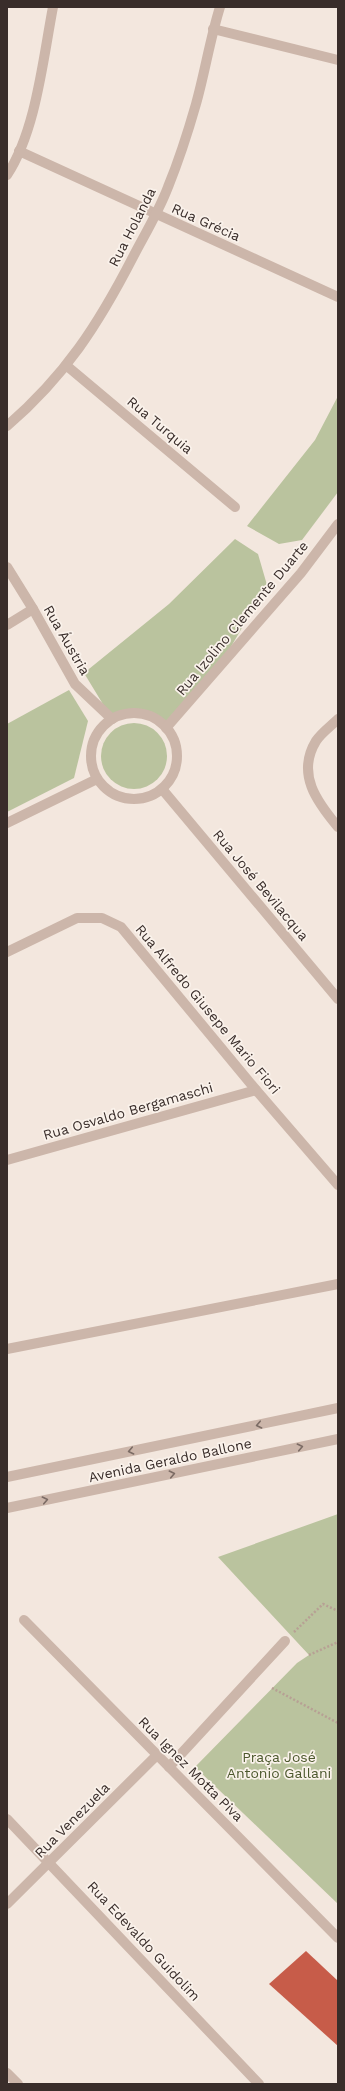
<svg xmlns="http://www.w3.org/2000/svg" width="345" height="2091" font-family="'Work Sans',sans-serif">
<rect width="100%" height="100%" fill="#f3e7de"/>
<g fill="#bac39e">
<path d="M338,396V492L302,540L279,544L247,526L315,440Z"/>
<path d="M235,539L258,554L267,585L218,669L166,728C149,712 132,711 112,719L84,673L169,604Z"/>
<path d="M69,690L88,721L74,778L7,812V724Z"/>
<circle cx="134" cy="756" r="33"/>
<path d="M338,1514V1904L195,1767L297,1663L309,1655L218,1557Z"/>
</g>
<path fill="#c75c49" d="M306,1951L338,1981V2046L269,1984Z"/>
<g fill="none" stroke-linecap="round" stroke-linejoin="round">
<g stroke="#b7a094" stroke-width="2.5" stroke-dasharray="2 2" stroke-linecap="butt">
<path d="M294,1632L323,1604L338,1611"/>
<path d="M309,1655L338,1642"/>
<path d="M272,1688L338,1723"/>
</g>
<g stroke="#ccb6aa" stroke-width="10">
<path d="M213,29L338,60"/>
<path d="M19,151L338,297"/>
<path d="M7,175C36,131 43,59 53,7"/>
<path d="M67,366L235,507"/>
<path d="M7,426C65,376 98,325 133,257C145,234 159,211 168,187C179,160 188,132 196,104C205,72 210,39 220,7"/>
<path d="M7,567L33,609L75,684L112,719"/>
<path d="M7,625L33,609"/>
<circle cx="134" cy="756" r="43"/>
<path d="M338,719C331,726 321,733 316,741C296,774 317,802 338,827"/>
<path d="M166,728L301,573L338,524"/>
<path d="M162,789L338,999"/>
<path d="M7,823L97,779"/>
<path d="M7,952L77,918H102L121,927L256,1090L338,1185"/>
<path d="M7,1160L256,1090"/>
<path d="M7,1349L338,1284"/>
<path d="M24,1620L338,1938"/>
<path d="M169,1767L285,1641"/>
<path d="M7,1819L259,2084"/>
<path d="M7,1904L157,1755"/>
<path d="M7,2073L18,2084"/>
</g>
<g stroke="#ccb6aa" stroke-width="10">
<path d="M7,1477L338,1408"/>
<path d="M7,1508L338,1439"/>
</g>
</g>
<defs><path id="oneway-chevron" d="M-2-3.5L2.5 0L-2 3.5" fill="none" stroke-width="1.6" stroke-linecap="round" stroke-linejoin="round"/></defs>
<g stroke="#7b6b64">
<use href="#oneway-chevron" transform="translate(259 1425) rotate(168)"/>
<use href="#oneway-chevron" transform="translate(300 1447) rotate(-12)"/>
<use href="#oneway-chevron" transform="translate(131 1451) rotate(168)"/>
<use href="#oneway-chevron" transform="translate(172 1474) rotate(-12)"/>
<use href="#oneway-chevron" transform="translate(45 1500) rotate(-12)"/>
</g>
<g text-anchor="middle" dominant-baseline="central" stroke-width="3.5" stroke-linejoin="round" paint-order="stroke">
<g font-size="14" fill="#392d2a" stroke="#faf2eb">
<text transform="translate(206 222) rotate(24)">Rua Grécia</text>
<text transform="translate(132 227) rotate(-63)">Rua Holanda</text>
<text transform="translate(160 425) rotate(40)">Rua Turquia</text>
<text transform="translate(242 618) rotate(-50)">Rua Izolino Clemente Duarte</text>
<text transform="translate(67 640) rotate(60)">Rua Áustria</text>
<text transform="translate(261 885) rotate(50)">Rua José Bevilacqua</text>
<text transform="translate(208 1009) rotate(50)">Rua Alfredo Giusepe Mario Fiori</text>
<text transform="translate(128 1111) rotate(-16)">Rua Osvaldo Bergamaschi</text>
<text transform="translate(170 1460) rotate(-12)">Avenida Geraldo Ballone</text>
<text transform="translate(191 1769) rotate(45)">Rua Ignez Motta Piva</text>
<text transform="translate(72 1820) rotate(-45)">Rua Venezuela</text>
<text transform="translate(144 1941) rotate(47)">Rua Edevaldo Guidolim</text>
</g>
<g font-size="14" fill="#4c582d" stroke="#faf2eb">
<text x="279" y="1757">Praça José<tspan x="279" dy="16">Antonio Gallani</tspan></text>
</g>
</g>
<rect width="345" height="2091" fill="none" stroke="#392d2a" stroke-width="16"/>
</svg>
